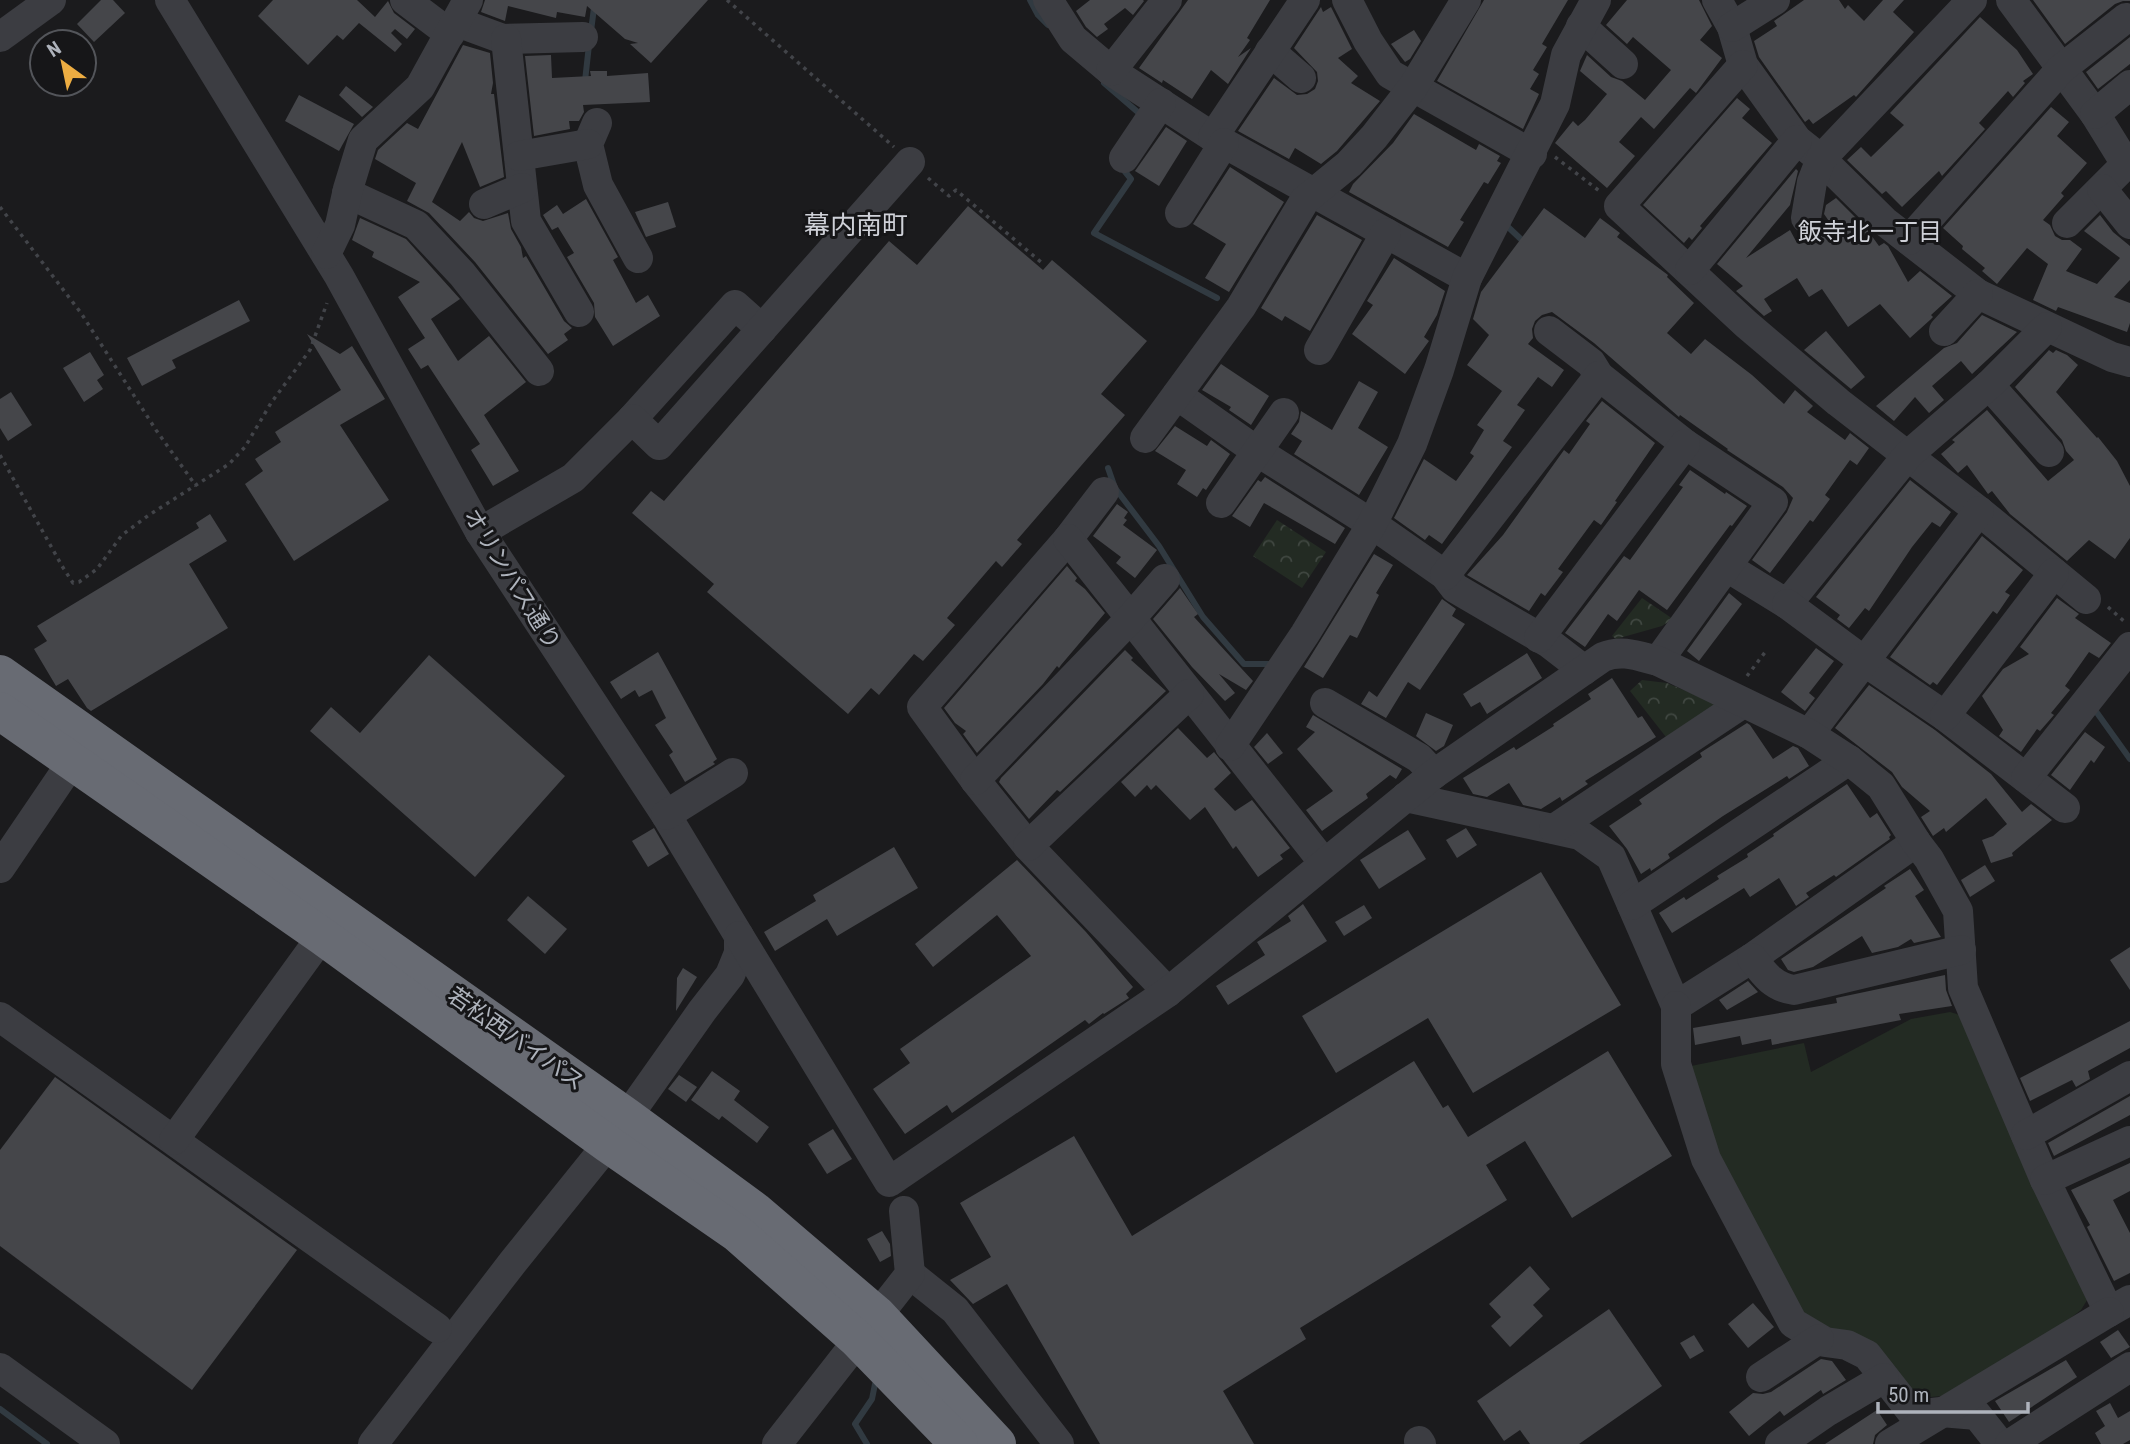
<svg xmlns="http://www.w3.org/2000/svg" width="2130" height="1444" font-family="'Roboto Condensed','Noto Sans JP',sans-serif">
<defs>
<pattern id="forest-crowns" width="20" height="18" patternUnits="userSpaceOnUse" patternTransform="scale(1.75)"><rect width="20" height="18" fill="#232b23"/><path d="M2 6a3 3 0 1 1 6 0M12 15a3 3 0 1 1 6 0" fill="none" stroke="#404741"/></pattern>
</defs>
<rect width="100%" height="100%" fill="#1b1b1d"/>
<path fill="#232b23" d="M1950,1012L1960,1015L2089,1297L2081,1310L2063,1324L1943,1396L1930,1397L1915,1394L1797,1312L1722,1177L1691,1066L1804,1043L1811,1072L1911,1019Z"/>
<g fill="url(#forest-crowns)">
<path d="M1277,520L1326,552L1302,588L1253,556Z"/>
<path d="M1642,598L1673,619L1662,626L1616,639L1612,636Z"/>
<path d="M1642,680L1667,683L1721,706L1666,737L1630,691Z"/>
</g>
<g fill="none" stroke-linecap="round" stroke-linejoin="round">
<g stroke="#313a41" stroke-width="6">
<path d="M1030,0L1038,15L1048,25"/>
<path d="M591,31L595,0"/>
<path d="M585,81L589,45"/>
<path d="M1104,83L1140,114L1137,118"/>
<path d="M1122,168L1131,179L1094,233L1217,298"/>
<path d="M1507,226L1526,244"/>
<path d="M1108,468L1115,488L1159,546L1203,617L1244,664H1269"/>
<path d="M2095,710L2130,759"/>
<path d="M0,1409L47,1444"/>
<path d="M867,1444L855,1424L872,1399L875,1384"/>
</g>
</g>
<g fill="#45464a">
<path d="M101,0H113L125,13L94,42L77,24Z"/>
<path d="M273,0H357L375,17L388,1L394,13L415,29L407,39L395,29L391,33L402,44L395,52L359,23L343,40L337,35L308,65L258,16Z"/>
<path d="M485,0H708L651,63L630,44L638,43L625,39L587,6L585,17L557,12L556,18L508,6L505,21L481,12Z"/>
<path d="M1090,0H1143L1144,1L1133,15L1125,8L1104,24L1108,29L1097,37L1086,27L1076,11Z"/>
<path d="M1188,0H1270L1247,38L1250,40L1238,57L1251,48L1228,84L1211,70L1192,99L1163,80L1162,83L1139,68Z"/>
<path d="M1484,0H1568L1542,44L1547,47L1533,70L1539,74L1530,89L1539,94L1523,129L1437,81Z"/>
<path d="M1627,0H1699L1712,26L1700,40L1722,58L1696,93L1690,88L1654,129L1641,117L1619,142L1635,156L1607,188L1555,143L1573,121L1578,126L1585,120L1607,94L1580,71L1587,55L1611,77L1622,81L1645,100L1671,70L1633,37L1627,44L1606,25Z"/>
<path d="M1804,0H1839L1845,9L1848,5L1864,21L1883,0H1904L1893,12L1914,32L1856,97L1854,95L1813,124L1809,119L1805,122L1759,57L1754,41L1777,26L1774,21Z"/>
<path d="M2033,0H2130V1H2123L2115,4L2065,44Z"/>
<path d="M1321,7L1323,12L1331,7L1352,49L1338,58L1358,76L1351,83L1380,101L1337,151L1321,164L1295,148L1289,159L1238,131L1274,78L1297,95L1307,94L1315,89L1318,81L1317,72L1294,48Z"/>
<path d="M1980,17L2017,50L2033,74L2023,81L2025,83L2013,97L2008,91L1979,123L1985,129L1942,176L1939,171L1902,207L1886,191L1882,194L1847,160L1861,147L1871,157L1904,125L1890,113Z"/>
<path d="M1414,30L1421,41L1410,59L1405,62L1391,44Z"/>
<path d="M2130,37V64L2098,89L2086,72Z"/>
<path d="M463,45L490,53L493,83L491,94H494L504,177L480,187L462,142L432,202L460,221L469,212L474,218L483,221L508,213L511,229L521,247L523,258L526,256L564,321L572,328L564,334L568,340L548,354L475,262L429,213L407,201L416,183L375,159L378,150L407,123L418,129Z"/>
<path d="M551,55L552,78L591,76L590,71H607V76L648,73L650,102L583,105L584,112L579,121H569L570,129L534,136L525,56Z"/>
<path d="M346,86L373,107L362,117L339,95Z"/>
<path d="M299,95L354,124L339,151L285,121Z"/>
<path d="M1737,98L1750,109L1742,118L1772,143L1700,226L1702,228L1692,240L1689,237L1684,243L1643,205Z"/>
<path d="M2051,107L2069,122L2057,136L2087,163L2061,193L2064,196L2043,220L2050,225L2055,236L2062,240H2070L2082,249L2066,271L2097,284L2120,258L2084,231L2100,215L2113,232L2130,246V280L2114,297L2130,303V323L2127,332L2058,307L2056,311L2033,300L2048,264L2027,248L1997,284L1982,271L1985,268L1962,249L1963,246L1943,228Z"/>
<path d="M1414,114L1476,150L1479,144L1500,156L1497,161L1501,163L1488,184L1484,182L1460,220L1464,222L1448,247L1349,192L1353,184L1393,143Z"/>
<path d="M1166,127L1187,141L1159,186L1135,171Z"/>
<path d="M1230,167L1284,202L1229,292L1205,278L1226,244L1193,224Z"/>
<path d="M1796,169L1798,171L1790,205L1746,258L1790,230L1797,243L1803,238L1806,242L1831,224L1824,214L1826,205L1836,198L1866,228L1879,246L1884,243L1888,246L1908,282L1920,271L1952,296L1931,315L1933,317L1930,320L1910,338L1880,304L1848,327L1822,289L1809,297L1797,278L1764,299L1772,311L1764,316L1736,291L1743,286L1717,264Z"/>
<path d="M586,199L618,257L613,260L636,303L648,295L660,316L613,346L595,317L594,303L567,257L574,253L558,227L552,230L543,215L557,205L563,214Z"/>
<path d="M668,202L676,227L646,237L635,212Z"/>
<path d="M968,206L1043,270L1052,260L1147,341L1101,394L1125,415L1017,540L1022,544L1002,567L996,561L947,618L955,625L923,661L914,654L879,695L871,688L848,714L707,592L714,584L632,513L651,491L664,501L889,241L917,265Z"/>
<path d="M1544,208L1585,238L1600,218L1620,233L1617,237L1668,275L1667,277L1694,303L1667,333L1691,354L1705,339L1752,375L1784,404L1795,390L1813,406L1807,412L1845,440L1850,433L1869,448L1857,465L1850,460L1825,495L1830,499L1813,522L1810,520L1770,573L1752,560L1787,512L1793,498L1783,487L1727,450L1728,449L1680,415L1679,417L1594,343L1552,312L1542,315L1535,321L1532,329L1533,338L1528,344L1564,370L1552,387L1538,377L1517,405L1525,410L1503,441L1512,447L1442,544L1429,535L1425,540L1394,518L1424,459L1456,481L1474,456L1470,453L1484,430L1477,425L1502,391L1467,365L1489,335L1473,319L1481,292Z"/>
<path d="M1317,215L1362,240L1310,331L1285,316L1282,321L1261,308Z"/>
<path d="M360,218L406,239L460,299L431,319L458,361L489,336L526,382L484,415L519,471L493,486L471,450L480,444L428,365L421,369L408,349L425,338L398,297L420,282L372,257L374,252L352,240Z"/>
<path d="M1394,258L1445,291L1437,315L1424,337L1429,341L1405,374L1352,334L1373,305L1367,301Z"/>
<path d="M239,300L250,321L172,360L176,368L142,386L127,358Z"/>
<path d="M1982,315L2017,332L1972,374L1961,361L1932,386L1944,400L1929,413L1915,397L1894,421L1876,406L1944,348L1957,343Z"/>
<path d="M1826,331L1865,377L1851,389L1804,350Z"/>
<path d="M307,334L340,354L352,346L385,399L340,425L389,500L294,561L245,484L263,471L255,459L281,442L275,432L341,390Z"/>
<path d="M2049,350L2053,353L2056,350L2067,355L2078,365L2056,392L2097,438L2098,437L2117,461L2130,486V538L2115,559L2089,540L2067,561L2010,514L1992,491L1988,494L1967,465L1958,473L1941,454L1955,442L1952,440L1987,410L2048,481L2074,460L2066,451L2062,440L2015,387Z"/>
<path d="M90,352L104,375L97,380L103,389L84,402L63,368Z"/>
<path d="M1221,364L1269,396L1251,425L1229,410L1231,407L1202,390Z"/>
<path d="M1359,381L1378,392L1358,428L1388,447L1359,495L1294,454L1302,441L1291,434L1299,422L1301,411L1332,430Z"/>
<path d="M11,392L32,425L8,441L0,428V399Z"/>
<path d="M1602,401L1655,443L1615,501L1617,502L1601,525L1594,520L1558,569L1563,572L1545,596L1541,593L1529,611L1467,575L1503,535L1564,450L1569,454L1590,424L1586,421Z"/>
<path d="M1175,426L1207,446L1211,440L1230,454L1206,490L1203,488L1197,497L1177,484L1186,470L1155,451Z"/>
<path d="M1690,470L1725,494L1726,492L1747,506L1732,526L1730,525L1667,610L1639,590L1617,621L1608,614L1585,647L1565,633L1624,556L1630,560L1683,487L1679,485Z"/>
<path d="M1265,477L1345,528L1335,544L1264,503L1250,527L1232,516L1258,480L1261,482Z"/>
<path d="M1910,480L1951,512L1940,527L1932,522L1912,547L1869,611L1865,608L1849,628L1837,619L1840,615L1816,597Z"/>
<path d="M1117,504L1128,512L1124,518L1127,520L1123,525L1157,550L1135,578L1116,563L1121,557L1093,536Z"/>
<path d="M210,514L227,541L189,564L228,628L91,711L87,708L68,679L56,686L34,649L47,641L37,626L199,528L196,523Z"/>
<path d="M1982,536L2023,570L2005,592L2010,595L1997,614L1993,611L1937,685L1933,682L1930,685L1890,657Z"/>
<path d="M1374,554L1393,565L1376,593L1379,595L1357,638L1350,635L1323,678L1304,667Z"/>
<path d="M1067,566L1077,578L1075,581L1085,589L1105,613L1061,665L1059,668L1057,666L1043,684L977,753L963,734L966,731L955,723L944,708Z"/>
<path d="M1180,588L1198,614L1194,617L1253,681L1246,690L1219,674L1235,693L1225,701L1192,667L1153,619Z"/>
<path d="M1729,593L1742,604L1699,661L1687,651Z"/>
<path d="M2057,598L2079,614L2075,618L2111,643L2099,658L2089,652L2065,686L2070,690L2051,713L2054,715L2040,731L2037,729L2021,752L1999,736L2003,730L1982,696L2003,669L2029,654L2020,647Z"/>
<path d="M1442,599L1456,609L1452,616L1465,624L1420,690L1408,682L1386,718L1361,704L1369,691L1377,697Z"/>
<path d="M1816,648L1834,661L1809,693L1815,698L1805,711L1781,692Z"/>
<path d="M1125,650L1133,658L1131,660L1166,691L1060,792L1057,790L1029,819L999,782L1001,778Z"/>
<path d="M658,652L717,759L713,762L715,764L685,782L669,755L673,752L655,725L666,718L652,690L639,697L635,690L621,699L610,682Z"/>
<path d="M1527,653L1542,678L1487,714L1480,702L1471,707L1463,694Z"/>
<path d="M429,655L565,776L475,877L310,731L331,707L360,733Z"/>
<path d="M1612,678L1638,718L1642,716L1656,737L1585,781L1588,784L1562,801L1560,797L1541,809L1523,805L1509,783L1487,797L1473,794L1463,778L1514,747L1516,750L1554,726L1553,724L1591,699L1588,694Z"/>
<path d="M1869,685L1935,730L1991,774L2022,812L2031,804L2052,820L2012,853L2013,856L1991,863L1982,840L1993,836L2007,824L1986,798L1946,832L1944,828L1933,836L1921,817L1930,811L1902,787L1892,772L1835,728Z"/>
<path d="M1426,713L1453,725L1444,746L1436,751L1416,736Z"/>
<path d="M1313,715L1402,769L1396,779L1390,775L1366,794L1368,798L1322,831L1306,810L1333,791L1297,749L1315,732L1306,727Z"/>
<path d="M1747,723L1750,725L1773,759L1793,746L1798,748L1809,766L1789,779L1787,776L1723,816L1668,854L1670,858L1651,871L1650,868L1641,874L1627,849L1609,826L1642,804L1639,800L1702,757L1700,753Z"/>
<path d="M1178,728L1207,758L1214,752L1231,773L1214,789L1235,811L1252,800L1290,848L1280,855L1283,859L1258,877L1236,846L1233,849L1205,807L1190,820L1156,785L1151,790L1147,785L1135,797L1121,782Z"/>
<path d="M2085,732L2105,747L2094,763L2091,760L2070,790L2051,775Z"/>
<path d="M1267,733L1283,753L1268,764L1254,747Z"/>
<path d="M1847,784L1870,818L1877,813L1891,835L1889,837L1890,839L1836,877L1834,875L1806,893L1809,897L1796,906L1779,878L1750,897L1744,888L1672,933L1659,913L1684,897L1686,900L1719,879L1717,876L1748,857L1747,854L1774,836L1773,834Z"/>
<path d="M654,828L669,854L648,867L632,841Z"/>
<path d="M1466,828L1477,845L1457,858L1446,840Z"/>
<path d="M1408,830L1426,859L1379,889L1360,860Z"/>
<path d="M894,847L918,888L837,936L827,919L775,951L764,932L816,901L813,895Z"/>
<path d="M1017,860L1086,932L1133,987L1126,994L1129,998L1104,1014L1103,1013L1089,1024L1085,1020L952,1113L947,1105L905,1134L873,1089L910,1063L900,1049L1031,956L997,915L933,967L915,944Z"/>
<path d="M1985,865L1995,881L1970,897L1961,880Z"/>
<path d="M1910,869L1924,890L1915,896L1941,937L1914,943L1911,939L1898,947L1872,953L1862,936L1813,967L1794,972L1788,970L1781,959L1886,888L1884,886Z"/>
<path d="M1541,872L1621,1005L1473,1093L1428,1018L1336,1073L1302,1016Z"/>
<path d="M528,896L567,929L545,954L507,920Z"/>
<path d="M1303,904L1327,941L1228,1005L1216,986L1265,955L1257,942L1291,921L1288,916Z"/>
<path d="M1364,905L1372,918L1344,936L1335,922Z"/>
<path d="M2130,947V990L2110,960Z"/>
<path d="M683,968L697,977L676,1011L677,978Z"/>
<path d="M1945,975L1946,990L1952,1006L1899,1014L1901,1020L1772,1045L1771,1039L1742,1045L1740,1036L1695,1045L1693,1028L1837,1003L1836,998Z"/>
<path d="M1748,981L1758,992L1727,1010L1719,1000Z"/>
<path d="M2130,1021V1048L2088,1071L2090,1079L2076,1087L2072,1080L2030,1101L2020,1078Z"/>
<path d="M1608,1051L1672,1156L1572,1218L1525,1141L1486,1165L1507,1200L1300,1328L1306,1339L1223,1391L1254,1444H1100L1007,1284L973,1304L950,1280L991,1257L960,1203L1074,1136L1132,1236L1414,1061L1443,1108L1448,1105L1468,1137Z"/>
<path d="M712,1071L740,1091L734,1100L769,1127L757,1143L722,1116L719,1120L691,1100Z"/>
<path d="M679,1075L697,1087L686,1102L668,1089Z"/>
<path d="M55,1077L297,1250L192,1390L0,1246V1150Z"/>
<path d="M2130,1096V1115L2054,1156L2048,1143Z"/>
<path d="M833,1129L852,1159L827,1174L808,1144Z"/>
<path d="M2130,1163V1191L2113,1200L2130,1233V1273L2114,1281L2087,1227L2090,1225L2071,1190Z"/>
<path d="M882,1231L890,1244L891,1256L880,1262L867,1239Z"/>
<path d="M1530,1266L1550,1289L1533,1305L1543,1316L1510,1347L1491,1326L1501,1317L1489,1304Z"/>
<path d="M1753,1303L1774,1327L1748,1348L1728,1324Z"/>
<path d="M1609,1309L1662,1386L1579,1444H1530L1520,1430L1504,1441L1477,1401Z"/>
<path d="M2118,1330L2130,1347L2111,1358L2100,1342Z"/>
<path d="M1694,1335L1704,1351L1690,1359L1680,1343Z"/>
<path d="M1821,1359L1832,1361L1846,1380L1823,1394L1821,1390L1784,1416L1780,1411L1749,1436L1729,1412L1753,1393L1763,1394L1771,1392Z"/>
<path d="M2066,1360L2077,1377L2009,1422L1995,1401Z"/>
<path d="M2110,1403L2118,1418L2130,1411V1440L2123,1444H2101L2095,1433L2105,1426L2096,1411Z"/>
<path d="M1877,1410L1887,1425L1875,1435L1873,1444H1825Z"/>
</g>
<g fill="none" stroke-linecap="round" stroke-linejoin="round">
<g stroke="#424449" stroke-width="3.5" stroke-dasharray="3.5 5" stroke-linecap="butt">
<path d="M727,0L894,147"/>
<path d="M1555,157L1602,193"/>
<path d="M928,178L949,196L956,190L1042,263"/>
<path d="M0,207L81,313L156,430L196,486"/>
<path d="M0,455L62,566L73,583L79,582L97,569L122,535L149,515L229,464L245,447L271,403L310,350L327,303"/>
<path d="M2108,607L2126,623"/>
<path d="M1747,676L1766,651"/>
</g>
<g stroke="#3c3d42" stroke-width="30">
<path d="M170,0L339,276L480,532L666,815L739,936V953L730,975L702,1011L608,1144L513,1262L373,1444"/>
<path d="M405,0L450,34"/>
<path d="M1048,0L1073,39L1111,71L1213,137L1467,278"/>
<path d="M1347,0L1368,41L1390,74L1532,154"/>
<path d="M1717,0L1732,27L1743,65L1797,140L1821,159L1884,221L1978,294L2112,357L2130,362"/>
<path d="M2011,0L2095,114L2126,164L2067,223"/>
<path d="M457,22L503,39L583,37"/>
<path d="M1581,26L1623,64"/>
<path d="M1732,27L1775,0"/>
<path d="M0,37L51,0"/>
<path d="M506,39L526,221L579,312"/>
<path d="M1270,51L1301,78"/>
<path d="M1743,65L1619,206L1746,324L1838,402L1979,511L2086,599"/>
<path d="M1111,71L1167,0"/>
<path d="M2095,114L2130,85"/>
<path d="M597,123L588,144L598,185L638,258"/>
<path d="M1213,137L1305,0"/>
<path d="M519,156L588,144"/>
<path d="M1124,158L1161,103"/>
<path d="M2102,189L2130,224"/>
<path d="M347,193L416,225L462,274L539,371"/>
<path d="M484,204L522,188"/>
<path d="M1180,213L1224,143"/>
<path d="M1806,218L1812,182L1821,159L1972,0"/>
<path d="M1909,240L2061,69L2126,18"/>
<path d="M326,254L340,225L348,189L363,140L420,87L468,0"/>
<path d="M1690,270L1797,140"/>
<path d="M1549,331L1591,363L1599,376"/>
<path d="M1944,331L1978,294"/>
<path d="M1319,350L1386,233"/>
<path d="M1989,385L2049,452"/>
<path d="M1177,395L1258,452L1372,524L1445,575L1455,588L1549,643L1584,670"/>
<path d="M632,419L735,305L762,329"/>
<path d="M1145,438L1241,307L1305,200L1349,164L1374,137L1413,87L1466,0"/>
<path d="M1104,492L1068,539L922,707L975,780L1028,846L1168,992"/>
<path d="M1221,503L1284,413"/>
<path d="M480,532L573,478L632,419L659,445L910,162"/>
<path d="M1068,539L1324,863"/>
<path d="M1727,567L1787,604L1908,455L1989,385L2047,327"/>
<path d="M1445,575L1599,376L1685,444L1773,502L1658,661"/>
<path d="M1787,604L1864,661L1945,716L2065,808"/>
<path d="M1539,638L1685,444"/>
<path d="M1325,703L1419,758L1434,774"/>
<path d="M1945,716L2054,573"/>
<path d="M1809,734L1979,511"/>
<path d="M1230,746L1305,634L1372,524L1412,444L1439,370L1467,278L1555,104L1566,55L1596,0"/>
<path d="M2026,778L2130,647"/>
<path d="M975,780L1130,619L1165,579"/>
<path d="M1406,797L1580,835L1611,857L1676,1006L1752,958L1916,842"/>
<path d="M666,815L733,773"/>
<path d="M1554,829L1743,703"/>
<path d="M1028,846L1189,694"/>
<path d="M0,868L72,762"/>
<path d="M1632,905L1849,760"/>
<path d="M739,936L889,1182L1168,992L1434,774L1603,657C1622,649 1638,656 1658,661L1809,734L1849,760L1881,786L1916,842L1929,859L1958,911L1963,988L2045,1180L2109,1312L2130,1300"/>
<path d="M1752,958C1764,974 1773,987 1794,990L1961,950"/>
<path d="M1676,1006V1064L1706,1159L1793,1323L1825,1342L1847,1345L1867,1355L1914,1415L1941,1412L1977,1415L2000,1444"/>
<path d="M0,1017L437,1328"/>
<path d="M2026,1135L2130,1076"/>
<path d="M174,1140L322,936"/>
<path d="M2045,1180L2130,1141"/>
<path d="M910,1274L955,1310L1059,1444"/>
<path d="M0,1368L105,1444"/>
<path d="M1761,1377L1819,1339"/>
<path d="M1419,1441L1421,1444"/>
<path d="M777,1444L910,1274L904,1211"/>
<path d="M1780,1444L1828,1411L1884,1378"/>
<path d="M1890,1444L2109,1312"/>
<path d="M2010,1444L2130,1367"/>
</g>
<g stroke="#686b73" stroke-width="38">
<path d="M0,674L627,1117L755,1211L877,1315L997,1444"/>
<path d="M0,711L322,936L608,1144L738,1234L857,1339L959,1444"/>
</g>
</g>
<g text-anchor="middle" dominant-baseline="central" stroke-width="6" stroke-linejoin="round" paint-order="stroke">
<g font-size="23" fill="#aeb3bc" stroke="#161618">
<text transform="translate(512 579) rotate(58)">オリンパス通り</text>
<text transform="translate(516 1039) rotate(35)">若松西バイパス</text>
</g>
<g font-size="24" fill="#cfd1d8" stroke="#161618">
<text x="1870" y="232">飯寺北一丁目</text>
</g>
<g font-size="26" fill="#cfd1d8" stroke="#161618">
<text x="856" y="225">幕内南町</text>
</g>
</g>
<g transform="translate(63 63) rotate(327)"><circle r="33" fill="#161618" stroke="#53555a" stroke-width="2"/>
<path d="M0-5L12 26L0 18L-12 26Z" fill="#edad42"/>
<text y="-10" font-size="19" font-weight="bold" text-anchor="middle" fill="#aeb3bc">N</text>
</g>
<path d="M1878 1402v10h150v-10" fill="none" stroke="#aeb3bc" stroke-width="3.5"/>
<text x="1888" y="1402" font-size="21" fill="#aeb3bc" stroke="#161618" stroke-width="5" paint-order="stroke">50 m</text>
</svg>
